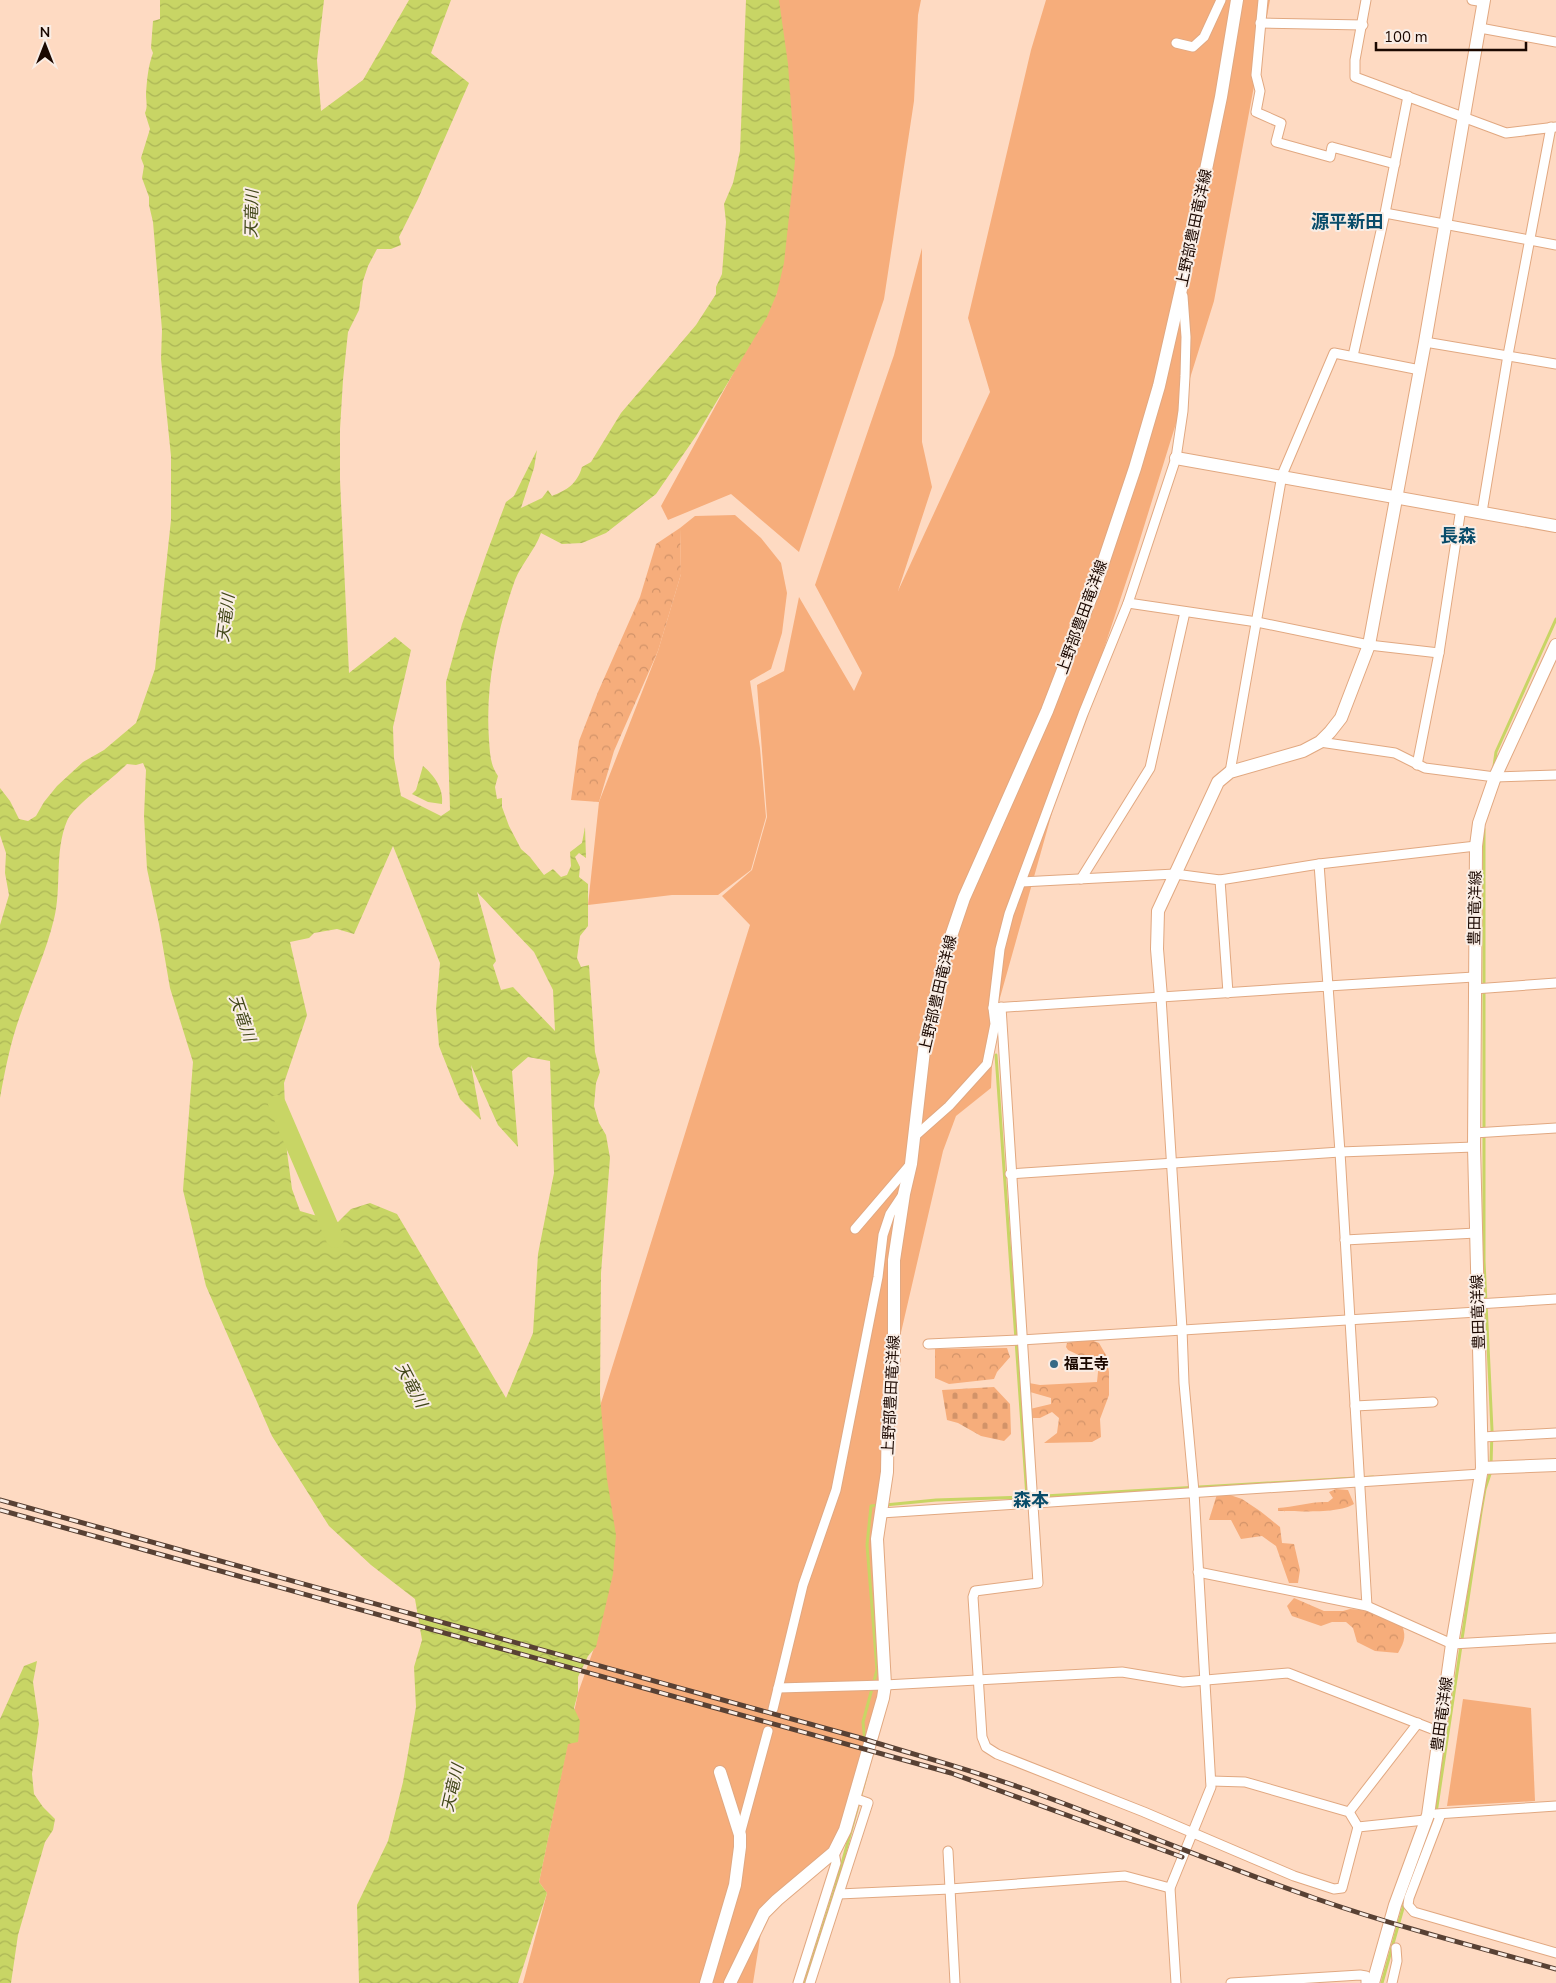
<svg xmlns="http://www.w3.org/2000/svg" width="1556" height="1983" font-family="'Nunito Sans','Noto Sans JP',sans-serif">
<defs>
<pattern id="forest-crowns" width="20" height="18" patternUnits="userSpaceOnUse" patternTransform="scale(1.25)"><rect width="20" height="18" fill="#f6ad7b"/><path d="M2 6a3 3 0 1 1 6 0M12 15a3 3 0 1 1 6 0" fill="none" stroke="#d29369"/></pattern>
<pattern id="cemetery-stones" width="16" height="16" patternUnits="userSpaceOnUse" patternTransform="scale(1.25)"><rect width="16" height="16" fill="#f6ad7b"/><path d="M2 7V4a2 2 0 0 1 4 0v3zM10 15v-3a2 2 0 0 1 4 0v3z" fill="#d29369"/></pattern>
<pattern id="water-waves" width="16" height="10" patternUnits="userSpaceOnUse" patternTransform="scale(1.25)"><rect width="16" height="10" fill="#c8d565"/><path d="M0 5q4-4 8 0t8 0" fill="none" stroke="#abb556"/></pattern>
</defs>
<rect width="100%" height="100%" fill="#fedac2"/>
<g fill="#f6ad7b">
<path d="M778,0H921L918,15L914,101L884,299L799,552L731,494L668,520L661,506L777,293Z"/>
<path d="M1046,0H1270L1214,301L1137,549L1066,763L994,1019L991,1088L956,1116L943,1151L893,1367L877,1549L880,1709L830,1856L764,1913L753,1983H523L547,1893L539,1882L578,1693L599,1634L601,1403L750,925L722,896L752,870L767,817L757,685L784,671L799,597L854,691L862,673L815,585L894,355L922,248V442L932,487L898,591L990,392L968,318L1031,50Z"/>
<path d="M735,515L761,538L781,563L787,593L782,633L771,669L750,681L760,748L766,817L751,870L718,895H672L588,905L599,802L658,651L681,574L680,528L695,516Z"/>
<path d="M1463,1699L1531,1708L1535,1801L1447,1806Z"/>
</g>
<g fill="url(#forest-crowns)">
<path d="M680,528L681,574L658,651L614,751L599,802L571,800L579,741L598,692L640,597L656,544Z"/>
<path d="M1088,1339L1099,1343L1106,1355L1109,1372V1395L1100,1419L1101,1437L1092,1442L1044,1443L1057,1433L1059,1418L1052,1412L1040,1418H1030V1409L1051,1404V1398L1030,1392L1029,1383L1040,1385L1097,1382L1099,1362L1091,1361L1068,1350L1066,1347L1067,1343Z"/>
<path d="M1007,1348L1010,1357L997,1372L994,1379L949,1384L935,1378V1349Z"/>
<path d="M1336,1489L1348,1490L1354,1504C1339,1514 1296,1511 1278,1511V1508C1294,1507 1313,1501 1328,1502L1333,1498L1329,1492Z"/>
<path d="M1218,1491L1242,1499L1260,1511L1280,1527L1282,1543L1294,1544L1300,1570L1298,1583H1289L1276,1546L1262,1536L1241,1539L1231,1520H1209Z"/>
<path d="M1294,1598L1324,1611H1343L1350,1609L1364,1610L1388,1616L1400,1621C1407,1635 1405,1641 1398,1653L1375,1651L1357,1642L1353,1628L1346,1622H1332L1321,1626L1292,1616L1287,1606Z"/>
</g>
<path fill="url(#cemetery-stones)" d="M994,1387L1010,1404L1011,1434L1004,1441L981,1436L958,1423L947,1420L942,1390Z"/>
<g fill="url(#water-waves)" fill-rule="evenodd">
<path d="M160,0H324L317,60L321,111L363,80L409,0H451L431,53L469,83L418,199L399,237L401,245L391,249H377L368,266L363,281L359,310L348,332L343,380L340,429V480L349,673L395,637L411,650L393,727L394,758L401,796L441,816L450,810L446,682L462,624L486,555L506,502L514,496L537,450L534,468L521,508L542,498L548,490L552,496C567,490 577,484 582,467L591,462L621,413L696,325L716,294V287L722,274L726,222L724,204L733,183L740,151L746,0H779L788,64L795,161L784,263L777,293L767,317L696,436L656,494L606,533L582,543L562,544L541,533C535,550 522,563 515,580C497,631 485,685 489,740C490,753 490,765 498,776L495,787L497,799L502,798V807L509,826L521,849L530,857L544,875L553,869L561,877L567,875L571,866L570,852L582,843L585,827L586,858L579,853L575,857L580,867L579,877L588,884V926L580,936L577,958L581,967L589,965L595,1052L600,1072L596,1083L594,1106L599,1123L606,1135L610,1158L601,1273L600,1395L607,1479L616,1535L613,1574L596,1647L588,1656L578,1677V1693L574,1708L580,1721L578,1742L568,1744L539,1882L547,1893L518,1983H359L357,1905L388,1841L403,1782L416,1707L414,1667L422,1640L415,1599L371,1565L329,1526L272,1436L206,1286L183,1190L193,1062L170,988L159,924L147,869L144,816L146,770L143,763L136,765L127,764C114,778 73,806 67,821C54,852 62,888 54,919C46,952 32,982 21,1013C11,1040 5,1070 0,1098V925L9,895L5,873L6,853L0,835V788L10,801L19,819L28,821L36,816L44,802L57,786L83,762L104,750L136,723L155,669L171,520V456L161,359L162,330L153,222L149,205V197L142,178L144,166L141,158L150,129L145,113C148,106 146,102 146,94C147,80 148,66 153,53L151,48L153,21L160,19ZM393,846L440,963L436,1009L439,1046L460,1099L481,1120L471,1065L498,1125L518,1147L512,1071L528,1057L550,1061L554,1173L538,1254L533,1333L506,1398L397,1214L370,1203L351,1209L338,1222L300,1211L292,1189L287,1152L284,1083L307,1015L290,942L309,938L314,933L337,929L354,934ZM477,892L534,952L553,990L555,1031L513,987L501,990L493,965L496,961Z"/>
<path d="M423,766C434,775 444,789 442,804L428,802L412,794L416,790Z"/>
<path d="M37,1661L33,1682L39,1724L32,1774L34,1794L43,1807L55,1819L53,1830L45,1842L18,1935L11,1983H0V1719L24,1666Z"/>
</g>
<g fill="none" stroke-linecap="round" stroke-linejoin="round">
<g stroke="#c8d565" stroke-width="3">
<path d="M1494,766L1496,752L1556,619"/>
<path d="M1484,829V1261L1492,1430L1491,1465"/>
<path d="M996,1055L1027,1497"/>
<path d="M885,1505L936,1500L1027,1497L1373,1477"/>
<path d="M865,1742L863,1722L877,1670L867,1545L871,1506L879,1505"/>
<path d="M1436,1813L1481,1512L1485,1489L1491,1471"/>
<path d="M805,1983L835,1889L867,1773"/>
<path d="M1382,1983L1405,1901"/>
</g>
<path stroke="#c8d565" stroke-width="18" d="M277,1104L335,1239"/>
<g stroke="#e1a881" stroke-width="11">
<g id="street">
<path d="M1263,0L1256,75L1260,91L1256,112L1281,123L1276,142L1330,157L1332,147L1395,164"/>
<path d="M1366,0L1355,60V77L1506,133L1556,127"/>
<path d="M1472,0L1484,2"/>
<path d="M1260,23L1363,25"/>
<path d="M1480,28L1556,42"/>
<path d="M1176,43L1193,47L1204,37L1221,0"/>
<path d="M1385,213L1556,245"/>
<path d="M1425,342L1556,364"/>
<path d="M1353,356L1385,213L1408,96"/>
<path d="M1482,512L1508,355L1551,127"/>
<path d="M1128,603L1257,622L1369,645L1439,653"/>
<path d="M1320,742L1395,753L1425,768L1495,777L1556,775"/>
<path d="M1417,765L1439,653L1461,508"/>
<path d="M1230,772L1282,475L1334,353L1420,370"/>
<path d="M1319,864L1328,986L1474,977"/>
<path d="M1081,879L1150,768L1185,612"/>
<path d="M1220,880L1228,993"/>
<path d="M1021,882L1175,874L1220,880L1319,864L1476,846"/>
<path d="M1474,989L1556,983"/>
<path d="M1161,997L1182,1329L1184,1383L1194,1492L1211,1787L1170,1888L1176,1983"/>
<path d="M1001,1007L1038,1583L975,1591L973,1597L982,1737L986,1747L997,1754L1144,1812L1294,1876L1334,1889L1342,1888L1358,1827L1425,1820"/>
<path d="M993,1008L1328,986L1340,1152L1367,1606"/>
<path d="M1474,1133L1556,1128"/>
<path d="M914,1137L949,1106L987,1064L995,1024L993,1008L1000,949L1009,914L1083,714L1128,603L1176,458L1183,411L1185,376L1186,337L1183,296"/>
<path d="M1010,1174L1340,1152L1474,1147"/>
<path d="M855,1229L909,1166"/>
<path d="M1345,1240L1476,1233"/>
<path d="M1477,1304L1556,1299"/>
<path d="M928,1344L1021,1340L1477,1312"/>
<path d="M1355,1406L1433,1402"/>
<path d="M1482,1437L1556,1433"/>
<path d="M881,1513L1481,1474"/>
<path d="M1198,1572L1367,1606L1452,1644L1556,1638"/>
<path d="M778,1688L885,1685L1122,1672L1183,1682L1288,1673L1440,1732"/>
<path d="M773,1709L803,1585L836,1490L878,1277L883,1235L890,1214L902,1196"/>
<path d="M1211,1781L1245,1782L1349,1812L1358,1827"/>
<path d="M1349,1812L1418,1723"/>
<path d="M1436,1814L1556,1806"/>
<path d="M1441,1814L1409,1898L1408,1905L1414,1912L1556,1953"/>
<path d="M740,1834L768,1731"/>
<path d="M948,1851L955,1983"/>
<path d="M839,1894L950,1889L1125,1876L1170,1888"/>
<path d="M798,1983L836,1863L834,1852"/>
<path d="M810,1983L868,1803L854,1798"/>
<path d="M1231,1983L1360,1975L1366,1976V1983"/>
<path d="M1392,1983L1397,1961L1396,1948"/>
</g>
</g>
<g stroke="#e1a881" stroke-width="14">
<g id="secondary">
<path d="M1176,458L1556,526"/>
<path d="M1161,997L1157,949L1158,911L1218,782L1230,772L1303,751L1320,742L1330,732L1341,718L1369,645L1425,342L1484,0"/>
<path d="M1482,1468L1556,1465"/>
<path d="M706,1983L735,1885L740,1847V1835L720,1772"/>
<path d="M730,1983L764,1913L777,1900L834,1852L845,1830L883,1698L885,1685L877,1539L887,1472L888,1409L894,1358V1260L904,1194L911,1164L925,1042L947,948L964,898L1047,711L1095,587L1135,468L1159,386L1182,285L1221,97L1237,0"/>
<path d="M1373,1983L1395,1905L1428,1815L1452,1644L1482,1468L1474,1147L1476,846L1479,823L1495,777L1556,645"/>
</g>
</g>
<use href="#street" stroke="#fff" stroke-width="9"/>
<use href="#secondary" stroke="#fff" stroke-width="12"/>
<g stroke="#584134" stroke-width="5">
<g id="rail">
<path d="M0,1500L857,1737C918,1756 980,1772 1041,1795C1133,1829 1224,1867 1317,1899C1395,1926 1476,1947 1556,1969"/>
<path d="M0,1510L951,1773L1182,1857"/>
</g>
</g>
<use href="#rail" stroke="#f9ede5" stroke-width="3" stroke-dasharray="9" stroke-linecap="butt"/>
</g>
<circle fill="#366a86" stroke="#f9ede5" stroke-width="2" cx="1054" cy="1364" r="5"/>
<g text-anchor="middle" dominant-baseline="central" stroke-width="4" stroke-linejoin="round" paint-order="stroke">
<g font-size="15" fill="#1b0800" stroke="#f9ede5">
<text transform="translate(1194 228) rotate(-78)">上野部豊田竜洋線</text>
<text transform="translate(1082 617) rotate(-70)">上野部豊田竜洋線</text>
<text transform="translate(1475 908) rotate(-89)">豊田竜洋線</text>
<text transform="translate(938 994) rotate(-77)">上野部豊田竜洋線</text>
<text transform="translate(1478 1312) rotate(-92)">豊田竜洋線</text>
<text transform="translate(891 1395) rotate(-87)">上野部豊田竜洋線</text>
<text transform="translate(1442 1714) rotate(-82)">豊田竜洋線</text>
</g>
<g font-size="15" font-weight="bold" fill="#1b0800" stroke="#f9ede5" text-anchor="start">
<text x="1064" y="1364">福王寺</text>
</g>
<g font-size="16" font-style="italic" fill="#414619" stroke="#f9ede5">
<text transform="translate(252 214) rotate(-89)">天竜川</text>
<text transform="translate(226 618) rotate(-83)">天竜川</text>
<text transform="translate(242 1018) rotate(71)">天竜川</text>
<text transform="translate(411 1385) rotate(62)">天竜川</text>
<text transform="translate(453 1788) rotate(-77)">天竜川</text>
</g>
<g font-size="18" font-weight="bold" fill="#084c6a" stroke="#f9ede5">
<text x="1347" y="222">源平新田</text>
<text x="1458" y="536">長森</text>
<text x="1031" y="1500">森本</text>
</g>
</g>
<g transform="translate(45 45)" stroke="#f9ede5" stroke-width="4" paint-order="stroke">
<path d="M0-4L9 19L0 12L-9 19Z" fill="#1b0800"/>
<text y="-8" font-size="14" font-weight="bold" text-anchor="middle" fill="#1b0800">N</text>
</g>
<path d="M1376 42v8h150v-8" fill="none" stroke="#1b0800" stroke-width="2.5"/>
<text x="1384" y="42" font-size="15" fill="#1b0800" stroke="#f9ede5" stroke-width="4" paint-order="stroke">100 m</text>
</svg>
